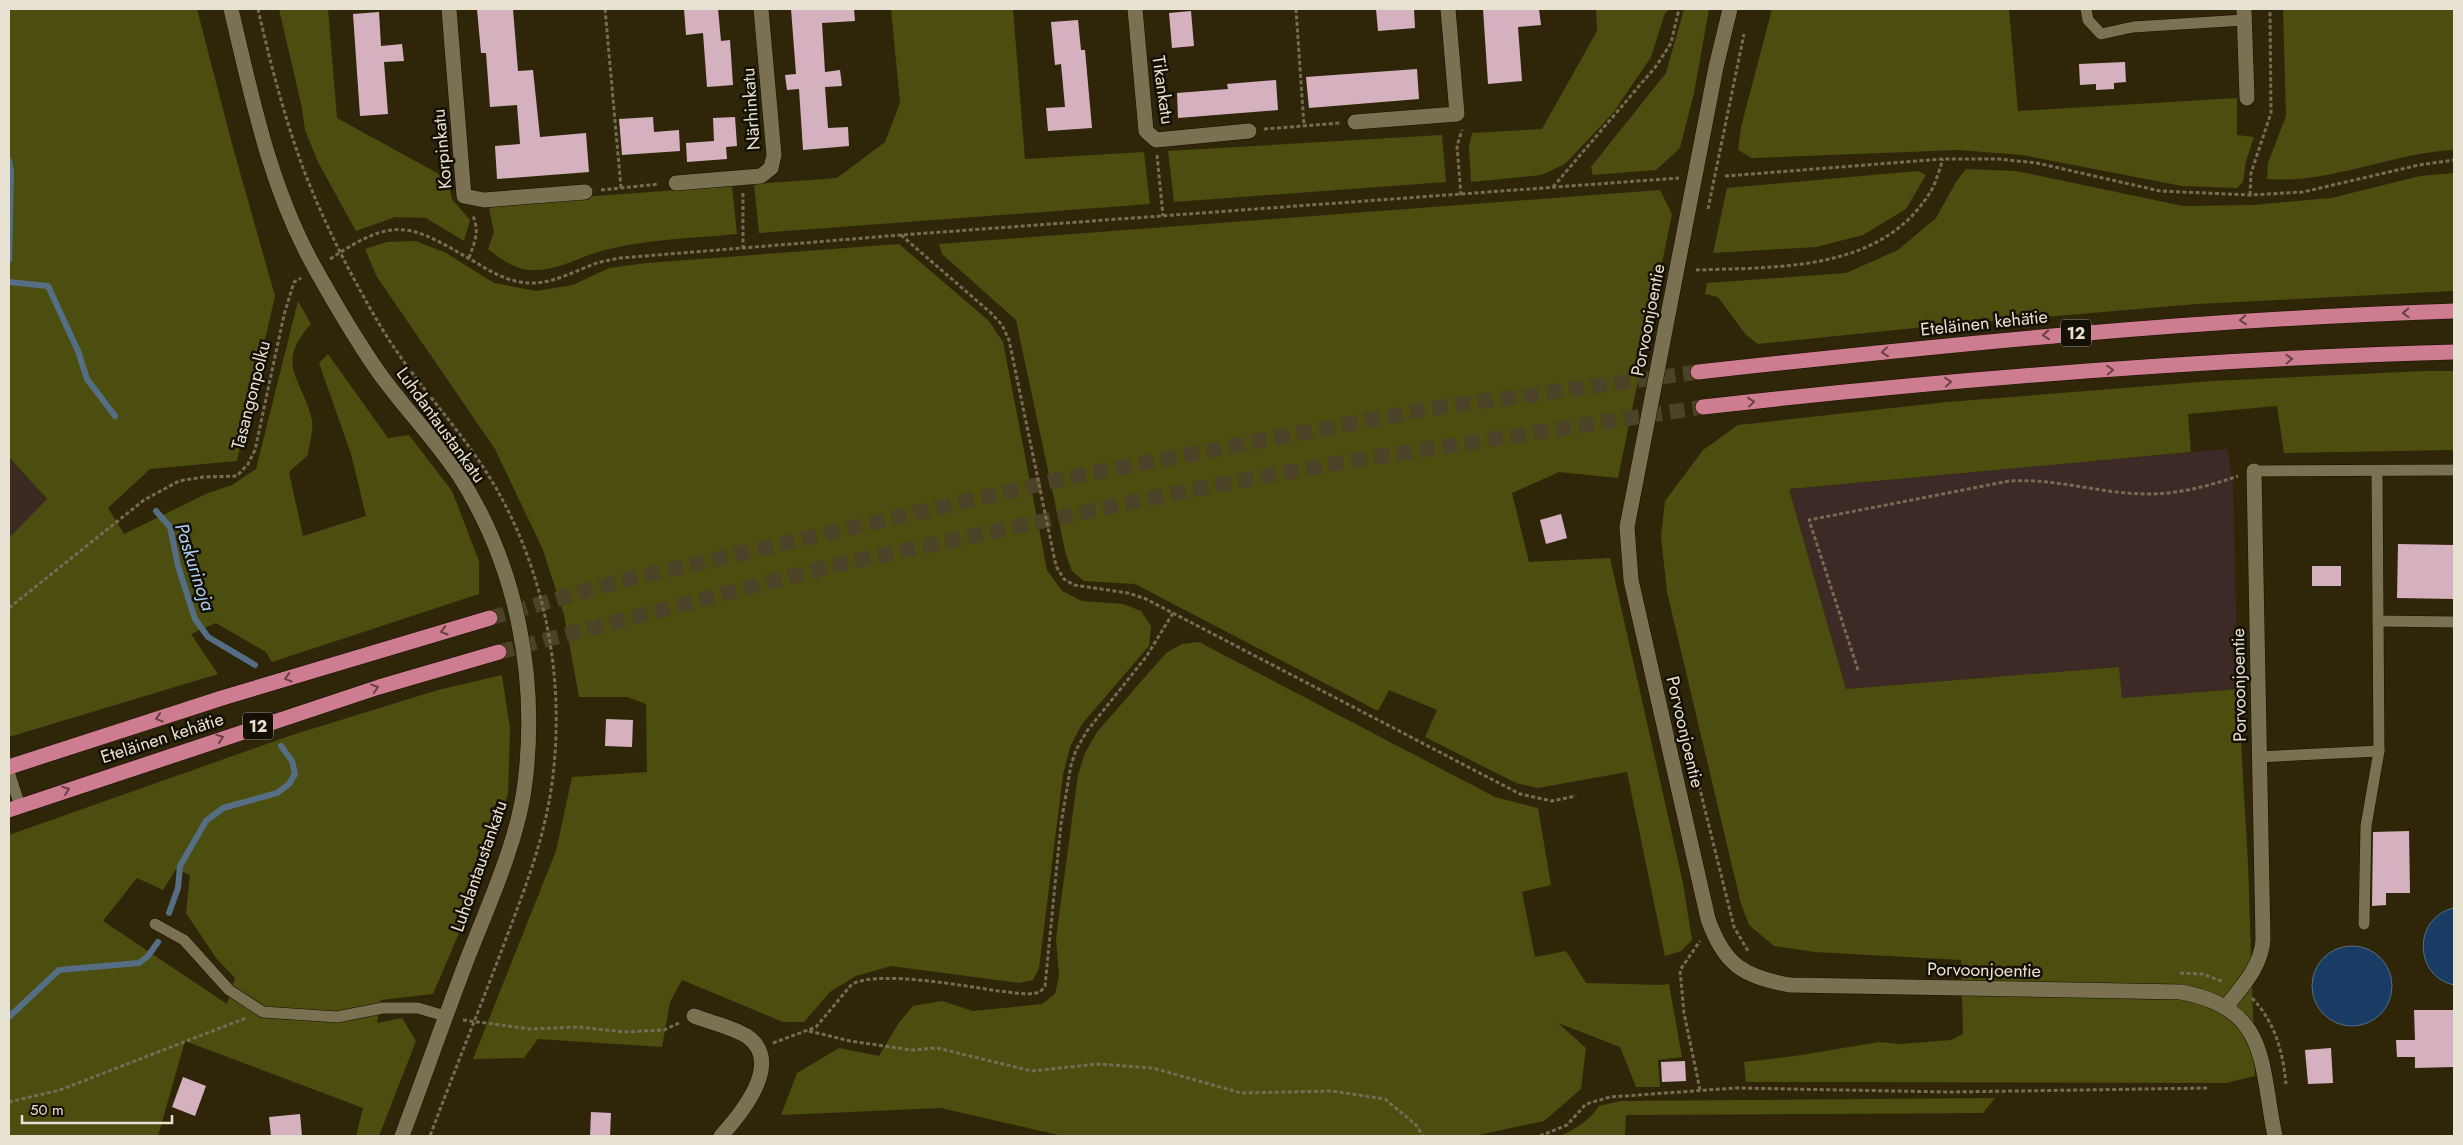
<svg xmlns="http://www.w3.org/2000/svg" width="2463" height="1145" font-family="Jost,sans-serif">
<rect width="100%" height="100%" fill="#2f260a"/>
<path fill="#3b2a21" d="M9,457L47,500L9,538Z"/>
<path fill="#3d2926" d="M2228,449L2233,486L2238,689L2122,698L2119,667L1846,689L1789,489Z"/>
<g fill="#4b4e0f" fill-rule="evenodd">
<path d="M9,9H197L232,144L275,296L237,461L150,469L108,508L124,534L208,493L232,485L256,469L298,301L311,324C274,365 302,377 312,420C314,430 309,445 308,455L289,472L303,536L366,516L351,454L319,363L328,354L388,438L409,435L452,491L479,561V594L272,662L266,652L216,623L191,634L218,674L9,737V538L47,499L9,457Z"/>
<path d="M279,9H328L337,118L448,179L452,199L470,220L464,241L426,218L395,217L356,231L318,162L305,130L302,108Z"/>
<path d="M891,9H1013L1025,159L1144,152L1150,204L759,233L754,184L837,178L885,142L900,103Z"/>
<path d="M1596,9H1670L1665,13L1651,57L1613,113L1565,164L1541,175L1471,182L1469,146L1472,133L1542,129L1597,31Z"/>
<path d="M1684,9H1709L1694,93L1680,148L1656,170L1593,175L1591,167L1666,73Z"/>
<path d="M1772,9H2009L2018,111L2237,98V135L2254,137L2246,161L2243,182L2237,188L2182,186L2022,155L1959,150L1752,158L1738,150L1741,127Z"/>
<path d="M2283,9H2454V150C2391,153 2331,184 2267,179L2268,163L2286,116Z"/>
<path d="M1442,135L1446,182L1174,202L1168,151Z"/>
<path d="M1966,169L2016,171L2183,206L2253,205L2331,198L2420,176L2454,173V291L2197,304L1925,327L1758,344L1746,335L1718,297L1705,294L1707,283L1846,273L1898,250L1936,218L1956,182Z"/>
<path d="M1918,171L1926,175L1906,209L1863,235L1816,247L1713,253L1727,188Z"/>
<path d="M732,186L737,234C693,238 648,239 605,250C580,256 559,271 532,270C516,270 500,259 488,249L494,232L488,204Z"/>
<path d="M1660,190L1672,214L1618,478L1559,472L1512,493L1529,562L1610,558L1683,883L1692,940L1681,951L1665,956L1627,772L1538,788L1516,783L1425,737L1437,710L1389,690L1378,711L1135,584L1084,581L1072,571L1066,555L1016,320L942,254L939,244Z"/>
<path d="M416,241L446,253L494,283L536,291L573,285L609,268L647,263L899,244L989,321L1003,342L1047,570L1062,591L1082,601L1123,604L1141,611L1151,626L1149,646L1082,724L1070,747L1063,775L1039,968L1033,980L1019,983L891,966L856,976L830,992L804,1022H783L682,980L670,1002L662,1047L538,1039L524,1058L473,1059L556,851L572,777L647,772L646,704L627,697H579L564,615L543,550L495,449L377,277L365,249L387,242Z"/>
<path d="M2424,371H2454V450L2284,453L2277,406L2188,414L2191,452L1789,489L1846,689L2119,667L2122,698L2238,689L2248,863L2255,1076L2226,1083L1746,1082L1744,1062L1795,1056L1879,1042L1901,1044L1951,1040L1963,1034L1961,960L1815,952L1774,946L1749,925L1741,904L1667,592L1661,537L1665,501L1703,450L1738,425L1947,402L2213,381Z"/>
<path d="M1199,642L1495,797L1538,808L1551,885L1522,892L1535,957L1566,951L1586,983L1661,985L1669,984L1682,1057L1658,1060L1660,1087H1636L1620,1047L1558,1023L1586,1048L1581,1089L1544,1121L1474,1136H1063L941,1108L781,1115L797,1073L839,1048L879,1056L898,1024L913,1006L942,1001L973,1011L1042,1004L1055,994L1059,976L1056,938L1078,775L1085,753L1097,732L1166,653L1182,644Z"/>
<path d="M502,675L510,729L508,793L486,870L433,994L381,1000L377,1023L402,1018L416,1041L379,1136H356L363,1108L185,1041L158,1136H9V835L292,735L438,690ZM176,869L190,875L186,913L217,959L235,978L227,1004L103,921L137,878L163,890Z"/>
<path d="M1995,1098L1983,1113L1626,1115L1625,1136H1560C1575,1130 1591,1119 1599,1106L1621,1101Z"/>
</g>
<g fill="#183c64" stroke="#566e85">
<path d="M2454,908V985C2413,976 2413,917 2454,908Z"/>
<circle cx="2352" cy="986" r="40"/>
</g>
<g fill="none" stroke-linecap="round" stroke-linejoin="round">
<g stroke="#566e85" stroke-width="6">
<path d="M9,161L11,171L9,260"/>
<path d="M9,282L48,286L78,351L87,379L115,416"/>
<path d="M156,511L170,527L178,566L195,619L208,637L255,665"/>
<path d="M169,913L178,888L180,866L206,821L223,808L277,793L289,784L295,774L292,761L281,746"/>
<path d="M9,1017L59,970L139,963L148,956L158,942"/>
</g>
</g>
<g fill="#d5b1bf">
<path d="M477,9H513L518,71L533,70L540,137L586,133L589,172L497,179L495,146L520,144L517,105L490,107L486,53H481Z"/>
<path d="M684,9H718L721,41L730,40L733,85L707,87L703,33L686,35Z"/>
<path d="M791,9H854L855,21L822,23L825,72L840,70L842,86L825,87L828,128L848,127L849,146L803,150L799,89L787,90L785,75L796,74Z"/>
<path d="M1376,9H1414L1415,28L1378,31Z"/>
<path d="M1483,9H1539L1541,25L1518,27L1522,81L1488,84Z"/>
<path d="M1191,11L1194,46L1172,48L1169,13Z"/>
<path d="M379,12L381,46L402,44L404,61L384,62L388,114L360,116L353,14Z"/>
<path d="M1078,20L1081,50H1085L1092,128L1048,131L1046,108L1065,107L1061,64L1055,65L1051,22Z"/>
<path d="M2125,62L2126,82L2114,83V89L2096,90V84L2080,85L2079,64Z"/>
<path d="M1417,69L1419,99L1309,108L1306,77Z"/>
<path d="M1276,80L1278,110L1178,118L1177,93L1228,89L1227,84Z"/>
<path d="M653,117L654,132L679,130L680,151L622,155L619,119Z"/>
<path d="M735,117L737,146L726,147L727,159L687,162L686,143L714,141L713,118Z"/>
<path d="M1561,514L1567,538L1546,544L1540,520Z"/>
<path d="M2398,544L2454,545V599L2397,598Z"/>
<rect x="2312" y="566" width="29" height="20"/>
<path d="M606,719L633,720L632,747L605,746Z"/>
<path d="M2409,831L2410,893H2386V905L2372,906L2373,832Z"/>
<path d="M2414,1010H2454V1067L2415,1068V1057H2397L2396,1040H2415Z"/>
<path d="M2331,1048L2333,1083L2308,1084L2305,1050Z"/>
<path d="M1685,1061L1686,1081L1662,1082L1661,1062Z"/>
<path d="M183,1077L206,1086L195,1116L172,1107Z"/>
<path d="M591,1112L611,1113L610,1136H590Z"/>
<path d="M300,1114L302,1136H271L269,1117Z"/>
</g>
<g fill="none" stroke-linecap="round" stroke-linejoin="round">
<g stroke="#4b4228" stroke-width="15" stroke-dasharray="15 8" stroke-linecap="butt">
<path d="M490,618L617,582L1071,477L1427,409L1698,372"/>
<path d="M499,652L835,565L1171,494L1343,462L1703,407"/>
</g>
<g stroke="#170f00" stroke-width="12">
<g id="service">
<path d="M2086,9L2088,20L2101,34L2133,27L2244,20"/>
<path d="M2254,471L2454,470"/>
<path d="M2378,621L2454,622"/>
<path d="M2258,757L2379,751"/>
<path d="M9,772L20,806"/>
<path d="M155,924L184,940L229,990L263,1012L337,1017L383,1008H418L445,1016"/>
<path d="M2364,924L2366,826L2379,751L2377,471"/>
</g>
</g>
<g stroke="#170f00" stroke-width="16">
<g id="minor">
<path d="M449,9L464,196L484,200L585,192"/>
<path d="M1135,9L1146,131L1156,140L1249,131"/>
<path d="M2244,9L2247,98"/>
<path d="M1355,122L1457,114L1448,9"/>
<path d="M676,183L761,176L771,168L774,155L761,9"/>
<path d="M2226,1007C2242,986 2261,967 2263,940L2254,471"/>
<path d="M694,1016C709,1022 736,1028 748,1037C784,1063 740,1115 721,1136"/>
</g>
</g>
<g stroke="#170f00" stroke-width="16">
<g id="tertiary">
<path d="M231,9C252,98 270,189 316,270C335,304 355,338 377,370C403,407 435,439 460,477C517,567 538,677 525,783C518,841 489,903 468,957C445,1017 424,1077 402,1136"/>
<path d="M1730,9L1716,67L1627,527L1631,580L1708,919C1724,965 1744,977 1790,985L2181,992C2270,1008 2260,1065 2275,1136"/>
</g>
</g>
<g stroke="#170f00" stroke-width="16">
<g id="motorway">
<path d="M1698,372C1951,344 2201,319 2454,311"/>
<path d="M1703,407C1952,379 2203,359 2454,352"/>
<path d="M9,767L222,698L490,618"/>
<path d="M9,810L379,687L499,652"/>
</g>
</g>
<g stroke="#746c54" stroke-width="3" stroke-dasharray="4 2.5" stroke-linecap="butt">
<path d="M258,9C270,62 284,116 303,168C323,221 350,274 378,322C407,372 447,414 479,461C542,553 567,673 552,783C545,836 526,886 507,936C482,1003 455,1069 430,1136"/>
<path d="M605,9L621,188"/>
<path d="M1296,9L1304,126"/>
<path d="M1264,129L1340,123"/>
<path d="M1157,155L1163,216"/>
<path d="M1725,176L1943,159H1998L2037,163L2160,191L2250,195L2303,192L2419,165L2454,160"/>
<path d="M1553,187L1657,65L1671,43L1679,9"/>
<path d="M601,190L659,184"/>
<path d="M743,193V249"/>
<path d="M1461,195L1457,146L1462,130"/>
<path d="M2250,195L2251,173L2271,113L2270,9"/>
<path d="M1708,209L1744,34"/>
<path d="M901,235L991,313L1002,325L1009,340L1056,566L1064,579L1074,585L1128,593L1146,599L1520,794L1552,801L1576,796"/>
<path d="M469,258C474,243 480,232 473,216"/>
<path d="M330,259C396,215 410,224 475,262C490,271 503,279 520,282C547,287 570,273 594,264C602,261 611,260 620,258L901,235L1679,178"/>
<path d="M1696,270C1777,267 1880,272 1929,194C1936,184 1939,170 1943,159"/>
<path d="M9,608L144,500L179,481L203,477L237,476L248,464L255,450L284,315L294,282L301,278"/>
<path d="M1858,670L1809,520L2009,481C2057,478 2101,494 2148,494C2179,494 2209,486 2238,476"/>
<path d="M1685,729L1734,927L1748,951"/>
<path d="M2180,973L2203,974L2224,982"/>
<path d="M2252,998C2275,1022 2283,1052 2286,1084"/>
<path d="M463,1020L530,1029L579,1027L624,1032L664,1030L679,1023"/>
<path d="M809,1031L850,1041L912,1050L937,1048L1032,1071L1098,1064L1153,1068L1241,1093L1332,1091L1385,1099L1416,1125L1423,1136"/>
<path d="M773,1043L816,1027L852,984C880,970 965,986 998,991C1012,992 1027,996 1040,992L1045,986L1061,824L1071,765L1076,750L1087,731L1146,657L1173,613"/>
<path d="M1700,1090L1684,1013L1680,970L1700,941"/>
<path d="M9,1102L60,1090L246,1018"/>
<path d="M1540,1136L1567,1125L1586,1104L1610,1097L1735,1088L1950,1092L2208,1088"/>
</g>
<use href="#service" stroke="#7a7052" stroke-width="11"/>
<use href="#minor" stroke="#7a7052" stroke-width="15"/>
<use href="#tertiary" stroke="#7a7052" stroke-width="15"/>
<use href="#motorway" stroke="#ce7c8f" stroke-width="15"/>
</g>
<defs><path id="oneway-chevron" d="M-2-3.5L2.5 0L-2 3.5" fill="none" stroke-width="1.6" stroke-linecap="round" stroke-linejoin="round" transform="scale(1.25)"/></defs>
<g stroke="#684143">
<use href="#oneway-chevron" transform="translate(2406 313) rotate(178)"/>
<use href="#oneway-chevron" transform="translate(2243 320) rotate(176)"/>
<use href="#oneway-chevron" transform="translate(2046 335) rotate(175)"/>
<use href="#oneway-chevron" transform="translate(1885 352) rotate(174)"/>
<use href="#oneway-chevron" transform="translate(2289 359) rotate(-3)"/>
<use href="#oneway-chevron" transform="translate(2110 370) rotate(-4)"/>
<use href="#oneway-chevron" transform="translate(1948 382) rotate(-5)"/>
<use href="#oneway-chevron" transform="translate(1751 402) rotate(-7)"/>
<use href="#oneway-chevron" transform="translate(444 631) rotate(164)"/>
<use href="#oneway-chevron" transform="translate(288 678) rotate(163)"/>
<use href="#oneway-chevron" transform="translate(375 688) rotate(-18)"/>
<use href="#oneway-chevron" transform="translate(159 718) rotate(163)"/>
<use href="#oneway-chevron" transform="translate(220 738) rotate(-18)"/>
<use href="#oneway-chevron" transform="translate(66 790) rotate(-19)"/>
</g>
<g text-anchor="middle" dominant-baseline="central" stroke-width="5" stroke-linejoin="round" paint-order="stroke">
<g fill="#141005" stroke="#a8a394" stroke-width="1">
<rect x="2061" y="319.5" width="30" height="27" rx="4"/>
<rect x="243" y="712.5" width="30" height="27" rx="4"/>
</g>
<g font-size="16" font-weight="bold" fill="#e7e2d1">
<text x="2076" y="333">12</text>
<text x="258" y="726">12</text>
</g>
<g font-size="18" fill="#e7e2d1" stroke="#141005">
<text transform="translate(1163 90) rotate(82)">Tikankatu</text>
<text transform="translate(751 109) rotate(-94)">Närhinkatu</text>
<text transform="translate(442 149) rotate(-95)">Korpinkatu</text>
<text transform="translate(1648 320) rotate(-79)">Porvoonjoentie</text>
<text transform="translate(1984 323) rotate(-6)">Eteläinen kehätie</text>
<text transform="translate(251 395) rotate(-76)">Tasangonpolku</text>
<text transform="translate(441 425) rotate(54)">Luhdantaustankatu</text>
<text transform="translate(2239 685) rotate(-91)">Porvoonjoentie</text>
<text transform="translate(1685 732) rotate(77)">Porvoonjoentie</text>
<text transform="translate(162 738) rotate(-18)">Eteläinen kehätie</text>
<text transform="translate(479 866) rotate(-71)">Luhdantaustankatu</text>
<text transform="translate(1984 970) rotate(1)">Porvoonjoentie</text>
</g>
<g font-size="19" font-style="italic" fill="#afd1f9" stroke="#141005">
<text transform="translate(195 567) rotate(72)">Paskurinoja</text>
</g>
</g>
<rect width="2463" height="1145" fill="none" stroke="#e7e2d1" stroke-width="20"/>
<path d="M22 1115v8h150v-8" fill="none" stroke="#e7e2d1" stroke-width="2.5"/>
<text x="30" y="1115" font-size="15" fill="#e7e2d1" stroke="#141005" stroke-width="4" paint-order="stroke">50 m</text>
</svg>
